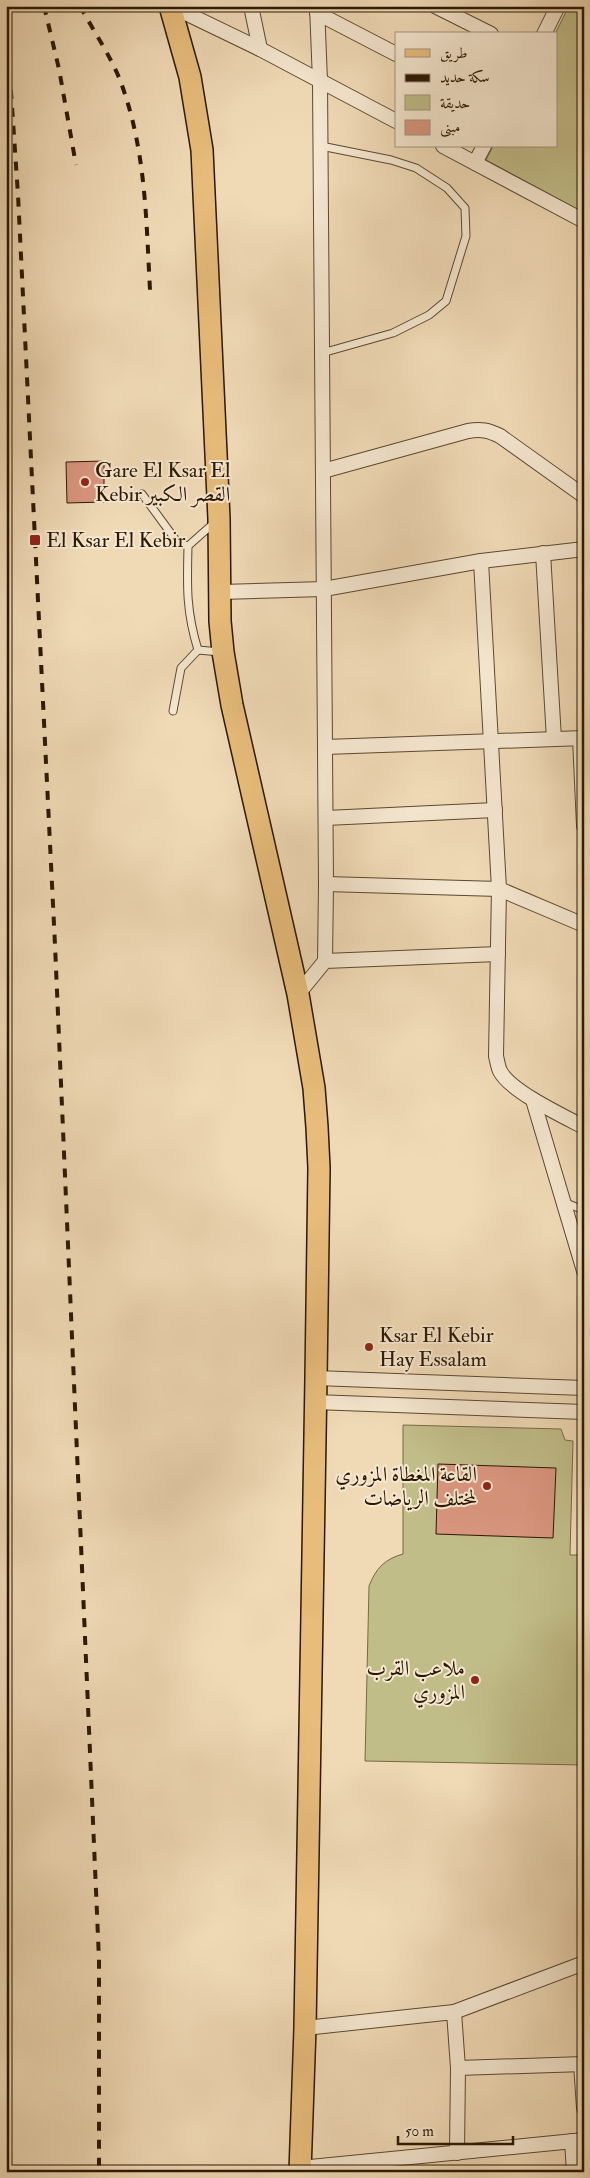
<svg xmlns="http://www.w3.org/2000/svg" width="590" height="2178" font-family="'IM FELL Double Pica',Amiri,serif">
<rect width="100%" height="100%" fill="#f0dab6"/>
<filter id="stains"><feTurbulence type="fractalNoise" baseFrequency=".004" numOctaves="4"/><feColorMatrix values="0 0 0 0 .2 0 0 0 0 .09 0 0 0 0 .02 0 0 0 .5 -.17"/></filter>
<radialGradient id="worn" r=".72"><stop offset=".6" stop-color="#630" stop-opacity="0"/><stop offset="1" stop-color="#630" stop-opacity=".3"/></radialGradient>
<g fill="#c1bd89" stroke="#766a46">
<path d="M569,6H584V213L486,160L493,146H556V34H555Z"/>
<path d="M403,1425L561,1429L565,1440L573,1441L570,1555H584V1765L365,1761L369,1586C376,1568 385,1559 403,1554Z"/>
</g>
<g fill="#da967f" stroke="#2b1802">
<path d="M104,461V502L67,503L66,462Z"/>
<path d="M438,1464L556,1468L553,1538L436,1534Z"/>
</g>
<g fill="none" stroke-linecap="round" stroke-linejoin="round">
<g stroke="#5c482f" stroke-width="9">
<g id="service">
<path d="M321,146L391,160L416,168L447,188L465,208L466,236L446,301L429,315L393,333L322,353"/>
<path d="M142,494L178,543L188,546C187,586 186,611 198,650L181,668L173,711"/>
<path d="M188,546L214,523"/>
<path d="M198,650L220,652"/>
<path d="M563,1202L584,1210"/>
</g>
</g>
<g stroke="#5c482f" stroke-width="16">
<g id="minor">
<path d="M171,6L260,49L396,121"/>
<path d="M251,6L260,49"/>
<path d="M317,6L320,81L326,884L325,961"/>
<path d="M435,6L491,34"/>
<path d="M317,13L396,54"/>
<path d="M544,34L558,6"/>
<path d="M443,146L584,221"/>
<path d="M475,163L484,146"/>
<path d="M323,471L468,431C481,429 488,430 500,436L584,496"/>
<path d="M543,553L554,739"/>
<path d="M481,561L499,889L496,1056C497,1060 498,1067 500,1071C510,1091 563,1116 584,1127"/>
<path d="M221,592L324,589L481,561L584,549"/>
<path d="M580,738L584,826"/>
<path d="M325,747L584,738"/>
<path d="M326,818L495,810"/>
<path d="M326,884L499,889L584,925"/>
<path d="M298,994L325,961L498,954"/>
<path d="M533,1100L584,1271"/>
<path d="M316,1378L584,1388"/>
<path d="M315,1402L584,1412"/>
<path d="M454,2012L584,1963"/>
<path d="M305,2028L454,2012L458,2068L584,2064"/>
<path d="M581,2064L584,2108"/>
<path d="M572,2141L574,2172"/>
<path d="M457,2153L458,2068"/>
<path d="M300,2168L584,2140"/>
</g>
</g>
<g stroke="#2b1802" stroke-width="24">
<path id="primary" d="M170,6L190,77L202,150L219,519L220,621L223,652L232,705L298,994L314,1088L317,1127L319,1168L316,1378L305,2028L300,2172"/>
</g>
<use href="#service" stroke="#f5e7d0" stroke-width="7"/>
<use href="#minor" stroke="#f5e7d0" stroke-width="14"/>
<use href="#primary" stroke="#e8bd7b" stroke-width="21"/>
<g stroke="#2b1802" stroke-width="4" stroke-dasharray="9 9" stroke-linecap="butt">
<path d="M44,6L59,69L76,165"/>
<path d="M80,6C93,30 110,55 120,80C146,149 146,218 150,290"/>
<path d="M6,18L18,195L55,945L99,1960V2172"/>
</g>
</g>
<g fill="#8f2418" stroke="#f5e7d0" stroke-width="2">
<circle cx="85" cy="482" r="5"/>
<rect x="29" y="534" width="12" height="12" rx="2.5"/>
<circle cx="369" cy="1347" r="5"/>
<circle cx="487" cy="1486" r="5"/>
<circle cx="475" cy="1680" r="5"/>
</g>
<g text-anchor="middle" dominant-baseline="central" stroke-width="4" stroke-linejoin="round" paint-order="stroke">
<g font-size="21" fill="#2b1802" stroke="#f5e7d0" text-anchor="start">
<text x="95" y="470">Gare El Ksar El<tspan x="95" dy="24">Kebir القصر الكبير</tspan></text>
<text x="46" y="540">El Ksar El Kebir</text>
<text x="379" y="1335">Ksar El Kebir<tspan x="379" dy="24">Hay Essalam</tspan></text>
<text x="477" y="1474" text-anchor="end">القاعة المغطاة المزوري<tspan x="477" dy="24">لمختلف الرياضات</tspan></text>
<text x="465" y="1668" text-anchor="end">ملاعب القرب<tspan x="465" dy="24">المزوري</tspan></text>
</g>
</g>
<rect width="590" height="2178" fill="none" stroke="#f0dab6" stroke-width="25"/>
<rect x="8" y="8" width="575" height="2163" fill="none" stroke="#2b1802" stroke-width="2.5"/>
<rect x="12" y="12" width="565" height="2153" fill="none" stroke="#2b1802"/>
<rect x="395" y="32" width="162" height="115" fill="#f5e7d0" stroke="#a4947e"/>
<rect x="405" y="49" width="25" height="8" fill="#e8bd7b" stroke="#a4947e"/>
<text x="440" y="58" font-size="15" fill="#2b1802">طريق</text>
<rect x="405" y="74" width="25" height="8" fill="#2b1802" stroke="#a4947e"/>
<text x="440" y="82" font-size="15" fill="#2b1802">سكة حديد</text>
<rect x="405" y="95" width="25" height="15" fill="#c1bd89" stroke="#a4947e"/>
<text x="440" y="108" font-size="15" fill="#2b1802">حديقة</text>
<rect x="405" y="120" width="25" height="15" fill="#da967f" stroke="#a4947e"/>
<text x="440" y="132" font-size="15" fill="#2b1802">مبنى</text>
<path d="M398 2136v8h115v-8" fill="none" stroke="#2b1802" stroke-width="2.5"/>
<text x="405" y="2136" font-size="15" fill="#2b1802" stroke="#f5e7d0" stroke-width="4" paint-order="stroke">50 m</text>
<rect width="100%" height="100%" filter="url(#stains)"/>
<rect width="100%" height="100%" fill="url(#worn)"/>
</svg>
